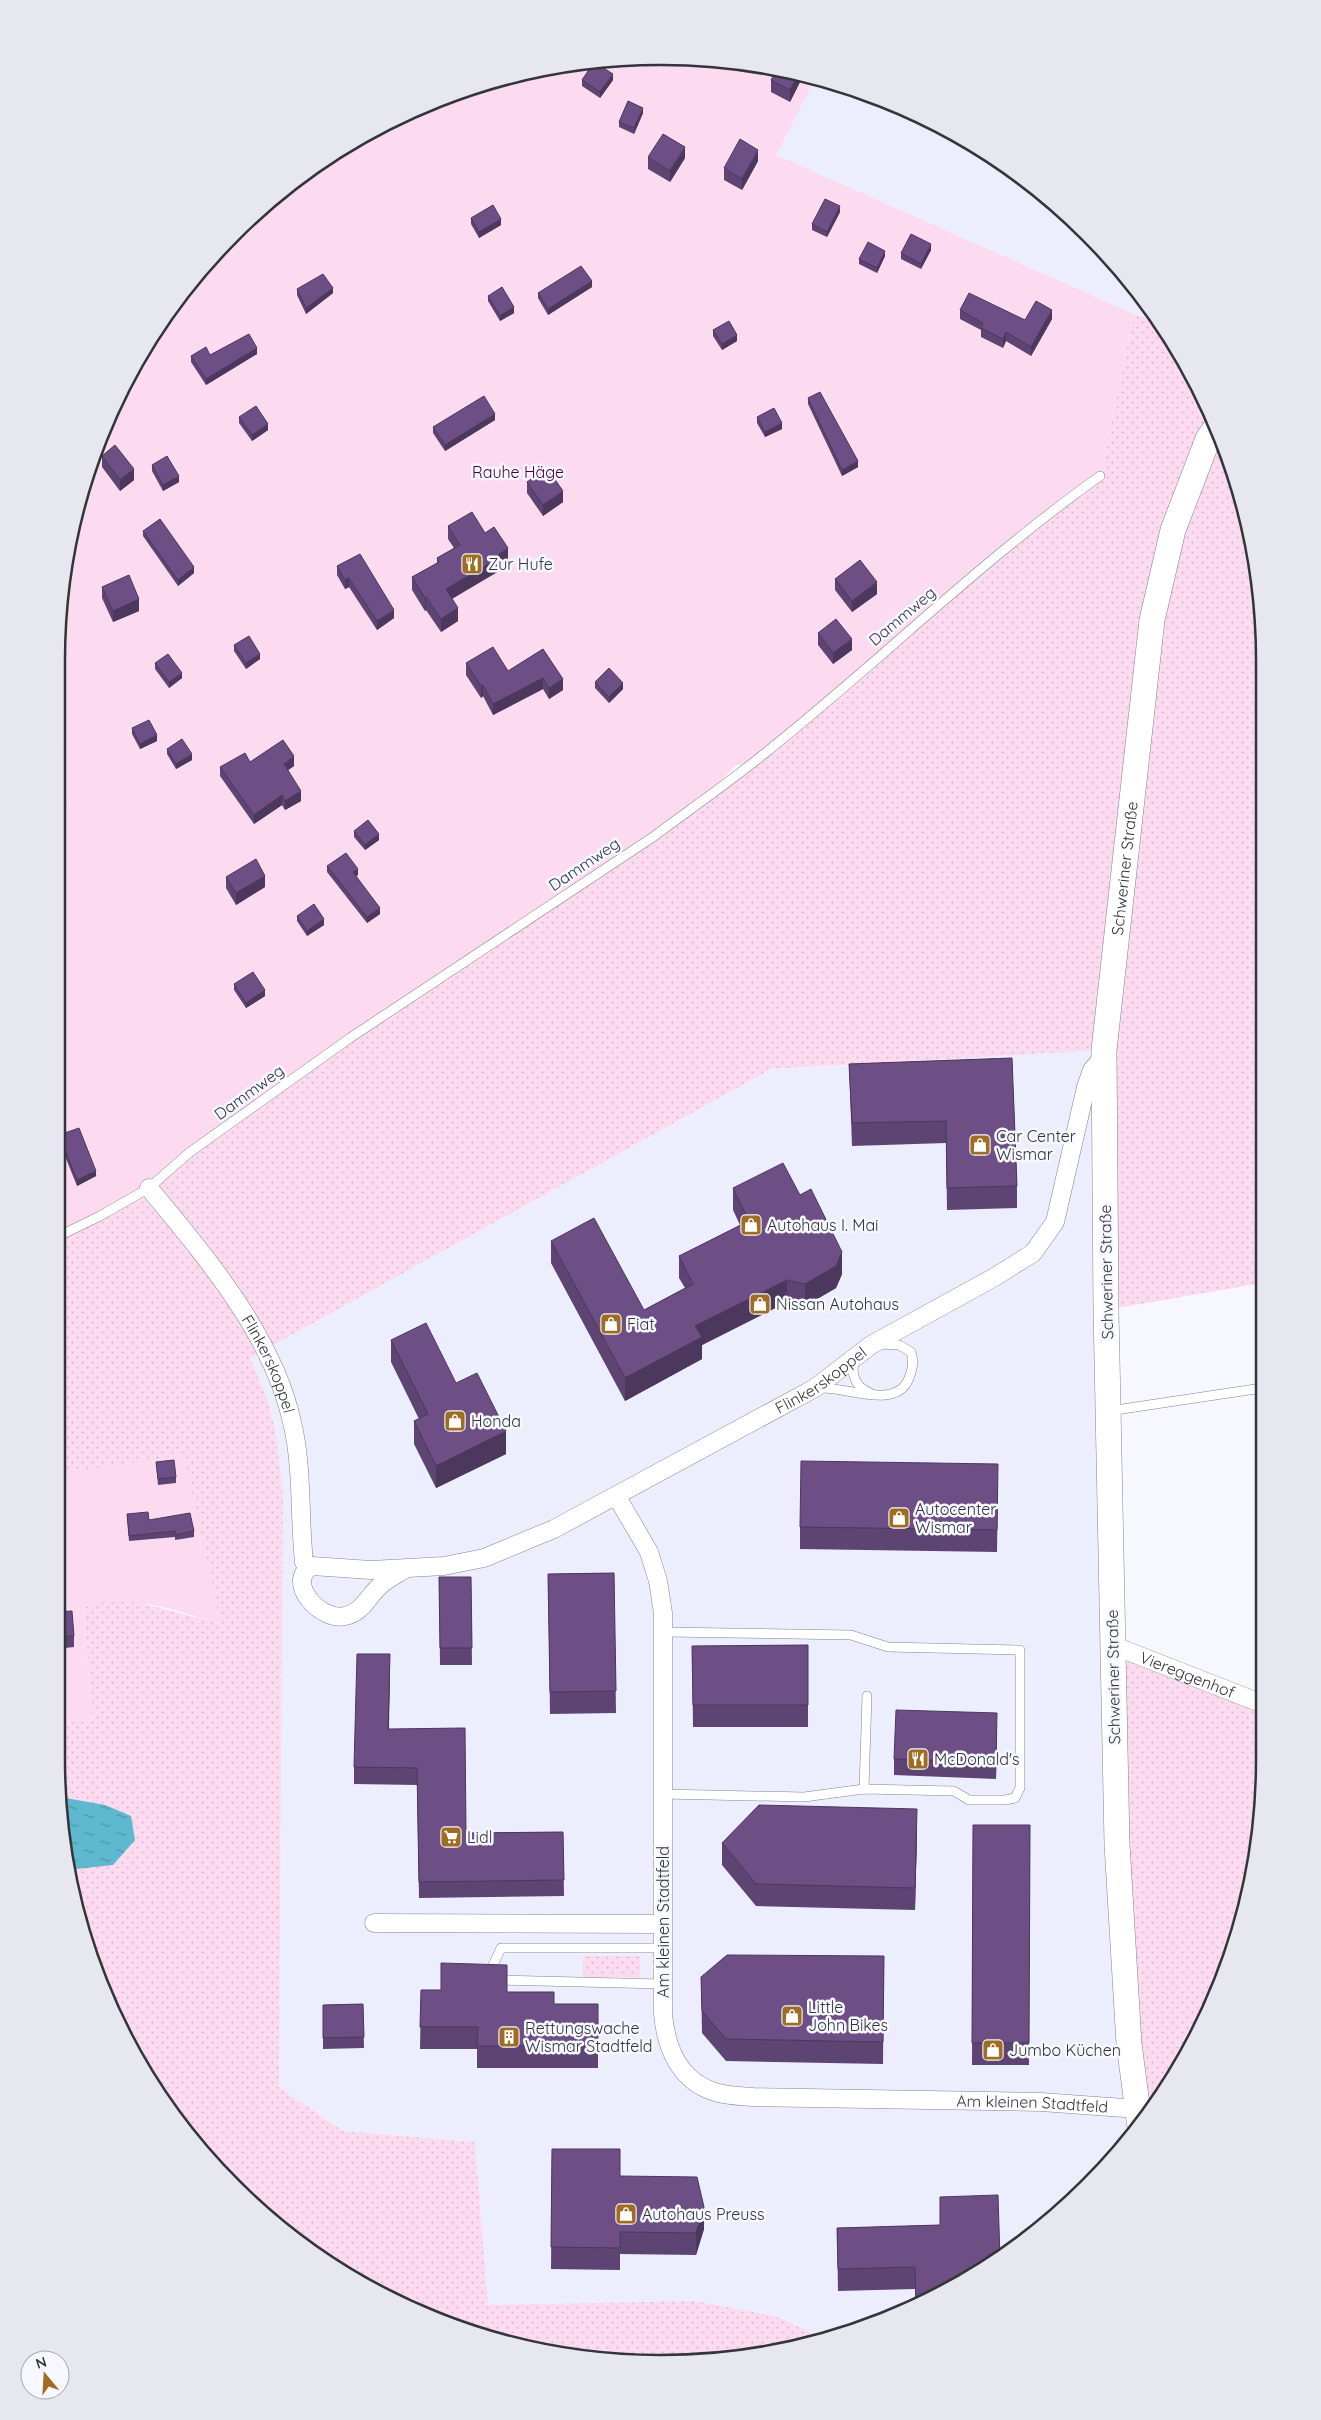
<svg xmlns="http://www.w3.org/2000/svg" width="1321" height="2420" font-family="Quicksand,sans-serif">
<defs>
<pattern id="grass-dots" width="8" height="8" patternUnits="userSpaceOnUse" patternTransform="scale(1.25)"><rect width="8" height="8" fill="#fcdbf0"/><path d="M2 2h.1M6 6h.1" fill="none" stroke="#d9bdcf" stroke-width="1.8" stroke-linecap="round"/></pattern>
<pattern id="water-ripples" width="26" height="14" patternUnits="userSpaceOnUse" patternTransform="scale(1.25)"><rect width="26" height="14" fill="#5eb8cf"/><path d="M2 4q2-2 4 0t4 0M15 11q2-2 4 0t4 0" fill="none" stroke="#4e96a9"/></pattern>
</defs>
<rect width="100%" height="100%" fill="#f6f7ff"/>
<g fill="#eceefe">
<path d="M815,79L854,88L962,137L1059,206L1163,324L1134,314L775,155Z"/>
<path d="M1104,1050L1129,2044L1127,2141L1059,2214L996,2262L892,2318L827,2340L775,2316L696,2301L488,2305L475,2142L343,2131L279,2087L283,1495L276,1433L267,1398L250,1358L763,1070Z"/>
</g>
<g fill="url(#grass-dots)">
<path d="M1134,314L1163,324L1233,466L1260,582L1262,1283L1106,1310L1104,1050L771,1069L250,1358L267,1398L276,1433L283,1495L279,2087L343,2131L475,2142L488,2305L696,2301L775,2316L827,2340L700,2362H621L504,2343L429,2318L325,2262L262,2214L181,2128L137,2061L88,1954L68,1877L56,1760V1723L93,1721L83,1606L103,1601H133L221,1624L58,1474L57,1237L190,1152L699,803L1100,476Z"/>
<path d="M1119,1650L1263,1704V1799L1244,1916L1184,2061L1140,2128L1128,2140Z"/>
<rect x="583" y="1956" width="57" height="21"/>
</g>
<g fill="#fcdbf0">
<path d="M621,58L739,61L815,79L776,155L1134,314L1100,476L751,764L736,765L699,803L190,1152L149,1188L57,1237L58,621L77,504L137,359L206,262L292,181L393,119L504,77Z"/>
<path d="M184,1455L221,1624C171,1609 135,1594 83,1606L93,1721L56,1723L57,1468L58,1474Z"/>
</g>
<path fill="url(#water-ripples)" d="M60,1797L105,1805L131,1816L135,1840L113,1865L67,1870Z"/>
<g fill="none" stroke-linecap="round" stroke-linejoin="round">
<g stroke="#82848f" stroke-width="10">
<g id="service">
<path d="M57,1237L100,1216L149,1188L190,1152L350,1038L653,837C685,813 718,790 750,765C869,672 976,564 1100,476"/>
<path d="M855,1359C850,1373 855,1387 870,1393"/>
<path d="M820,1388C845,1386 897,1411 909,1378C913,1369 914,1361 911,1352L899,1345L880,1344"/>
<path d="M1109,1411L1262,1388"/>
<path d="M864,1789L867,1696"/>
<path d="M663,1794L804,1797L864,1789L954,1791L969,1800H1005L1015,1798L1020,1788V1650L888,1647L851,1635L664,1632"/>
<path d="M489,1974L501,1948H662"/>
<path d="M495,1980L662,1984"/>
</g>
</g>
<g stroke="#82848f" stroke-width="19">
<g id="minor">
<path id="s1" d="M149,1188C205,1256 273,1335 292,1422C303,1468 299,1515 304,1562L312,1566L371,1570L444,1566L484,1558L554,1529L815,1388L871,1345L993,1278L1033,1253L1055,1222L1086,1087L1092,1070L1104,1056"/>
<path id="s2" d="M617,1497L649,1552L658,1581L663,1613V2014C666,2047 679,2081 715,2092C727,2096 740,2096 753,2097L1041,2102L1138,2109"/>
<path d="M312,1566C284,1582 321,1622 345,1616C364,1612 368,1595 382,1584C389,1578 397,1574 405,1569"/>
<path id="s3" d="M1112,1645L1263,1704"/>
<path d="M374,1923L662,1924"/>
</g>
</g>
<g stroke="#82848f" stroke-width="26">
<g id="secondary">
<path id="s4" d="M1140,2127L1129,2044L1117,1844L1106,1310L1104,1050L1152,620L1173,530L1208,439L1215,429"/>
</g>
</g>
<use href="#service" stroke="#fff" stroke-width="9"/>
<use href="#minor" stroke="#fff" stroke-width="18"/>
<use href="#secondary" stroke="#fff" stroke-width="25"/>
</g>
<g fill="#5e4472">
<path d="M801,76V80L790,102L771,92V80Z"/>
<path d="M582,80H613L600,98L582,86Z"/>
<path d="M643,113L634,134L619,127V122Z"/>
<path d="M648,157L685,158L670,182L648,169Z"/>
<path d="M758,161L742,190L724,180V168Z"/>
<path d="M840,212L827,237L812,230V224Z"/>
<path d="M471,218L501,225L479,238L471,224Z"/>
<path d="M931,250L921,269L901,259V253Z"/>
<path d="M885,256L877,273L859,264V259Z"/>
<path d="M592,287L548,315L538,298V293Z"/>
<path d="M297,289L333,293L306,314L297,295Z"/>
<path d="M488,296L514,313L500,321L488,301Z"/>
<path d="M960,310L1025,320L1052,319L1031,356L1006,341L1003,348L981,337V330L960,319Z"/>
<path d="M713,330L737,341L722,350L713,336Z"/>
<path d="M257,354L206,385L191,362V356Z"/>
<path d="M808,398L858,467L842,476L808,404Z"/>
<path d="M239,417L268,430L252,441L239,423Z"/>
<path d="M757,417L782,429L765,437L757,423Z"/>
<path d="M495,420L445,451L433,433V427Z"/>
<path d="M102,456L134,480L120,491L102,467Z"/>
<path d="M152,465L179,482L163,491L152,471Z"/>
<path d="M527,482L563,502L543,516L527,493Z"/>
<path d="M448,526L485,533L508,561L499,567V571L452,599L458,621L441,632L426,610L425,611L412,590V577L437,563V558L454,548L448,539Z"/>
<path d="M143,531L194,573L178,586L143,536Z"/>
<path d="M337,566L394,618L377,630L349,587L345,589L337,575Z"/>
<path d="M835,579L877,594L852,612L835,590Z"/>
<path d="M102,587L139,611L113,622L102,598Z"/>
<path d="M818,633L852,650L833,664L818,645Z"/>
<path d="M234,645L260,659L246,669L234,651Z"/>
<path d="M543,649L563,690L549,699L543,689L493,715L483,696L481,698L466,675V663L508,671Z"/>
<path d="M155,663L182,678L169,688L155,669Z"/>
<path d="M595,682L623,689L609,703L595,688Z"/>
<path d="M132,728L157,741L140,749L132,734Z"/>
<path d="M167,749L192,760L176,769L167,754Z"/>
<path d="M250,762L294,766L288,770L301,801L285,810L282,805L254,824L220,776V767Z"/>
<path d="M354,831L379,840L365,850L354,837Z"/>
<path d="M327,866L358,875L356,876L380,914L367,923L327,872Z"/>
<path d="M226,877L265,887L236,905L226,888Z"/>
<path d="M297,916L324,925L307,936L297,921Z"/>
<path d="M234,984L265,996L246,1008L234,990Z"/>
<path d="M1012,1058L1017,1186V1208L947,1210L946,1143L852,1146L849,1064Z"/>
<path d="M59,1135L96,1176L77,1186L59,1141Z"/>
<path d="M733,1188L800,1195L842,1274L836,1288L805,1306L787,1302L702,1345V1359L625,1401L551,1263V1241L644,1310L685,1288L679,1278V1256L740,1225L733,1210Z"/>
<path d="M391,1340L456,1383L506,1454L436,1488L414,1444V1421L419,1419L391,1362Z"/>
<path d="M156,1462L176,1477V1483L158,1485Z"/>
<path d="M998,1486L997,1552L800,1549V1527Z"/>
<path d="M127,1514L194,1531V1537L175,1540V1537L129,1541Z"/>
<path d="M614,1573L616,1713L550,1714L548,1574Z"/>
<path d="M439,1577H471L472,1665H440Z"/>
<path d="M56,1612L74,1636V1647L56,1649Z"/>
<path d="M808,1645V1727H693L692,1646Z"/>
<path d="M390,1670L389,1729L466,1833L563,1832L564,1896L419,1898L417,1785L354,1784V1767Z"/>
<path d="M997,1730L996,1779L894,1775V1759Z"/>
<path d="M973,1825H1030L1029,2065H972Z"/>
<path d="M917,1832L915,1910L756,1906L722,1865V1843Z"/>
<path d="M884,1956L883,2064L726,2061L702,2033L701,1977Z"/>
<path d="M421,1990L507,1992L554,2004H598V2068H477V2049H420Z"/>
<path d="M363,2004L364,2048L323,2049V2005Z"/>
<path d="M552,2149L620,2176L704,2229L696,2255L620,2254V2270L551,2269Z"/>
<path d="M940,2197L996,2262L916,2305L915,2289L838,2291L837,2228L940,2225Z"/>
</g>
<g fill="#4c375d">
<path d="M613,74V80L600,98V92Z"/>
<path d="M798,75L801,76V80L790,102V90Z"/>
<path d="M643,108V113L634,134V128Z"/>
<path d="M685,147V158L670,182V171Z"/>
<path d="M758,150V161L742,190V179Z"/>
<path d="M334,156V162L312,171V169Z"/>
<path d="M840,206V212L827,237V232Z"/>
<path d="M501,219V225L479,238V232Z"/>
<path d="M931,244V250L921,269V264Z"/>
<path d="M885,251V256L877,273V268Z"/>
<path d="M592,281V287L548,315V309Z"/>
<path d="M333,288V293L306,314V308Z"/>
<path d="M514,307V313L500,321V316Z"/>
<path d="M1052,310V319L1031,356V347Z"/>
<path d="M1006,332V341L1003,348V339Z"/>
<path d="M737,335V341L722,350V344Z"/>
<path d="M257,348V354L206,385V379Z"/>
<path d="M495,414V420L445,451V445Z"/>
<path d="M782,423V429L765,437V432Z"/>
<path d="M110,424V433L105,437Z"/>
<path d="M268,424V430L252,441V435Z"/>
<path d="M858,461V467L842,476V470Z"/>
<path d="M134,469V480L120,491V480Z"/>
<path d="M179,476V482L163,491V485Z"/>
<path d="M563,491V502L543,516V505Z"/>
<path d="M508,548V561L499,567V571L446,602V589Z"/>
<path d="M194,567V573L178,586V580Z"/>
<path d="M349,578V587L345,589V580Z"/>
<path d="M877,582V594L852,612V601Z"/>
<path d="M426,597V610L425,611V598Z"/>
<path d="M139,599V611L113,622V611Z"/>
<path d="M458,608V621L441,632V619Z"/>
<path d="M394,610V618L377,630V621Z"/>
<path d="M852,639V650L833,664V653Z"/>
<path d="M260,654V659L246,669V663Z"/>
<path d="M182,673V678L169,688V682Z"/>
<path d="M543,678V689L493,715V704Z"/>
<path d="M563,679V690L549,699V688Z"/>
<path d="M623,683V689L609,703V697Z"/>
<path d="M483,685V696L481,698V686Z"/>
<path d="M157,735V741L140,749V744Z"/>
<path d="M192,754V760L176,769V764Z"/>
<path d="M294,756V766L284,773V764Z"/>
<path d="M301,791V801L285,810V801Z"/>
<path d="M282,795V805L254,824V815Z"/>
<path d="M66,808V814L57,817V811Z"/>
<path d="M379,834V840L365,850V845Z"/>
<path d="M63,859V865L57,867V862Z"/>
<path d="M358,869V875L353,878V872Z"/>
<path d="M265,876V887L236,905V893Z"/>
<path d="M380,908V914L367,923V917Z"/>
<path d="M324,919V925L307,936V931Z"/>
<path d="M265,990V996L246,1008V1003Z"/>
<path d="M96,1171V1176L77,1186V1180Z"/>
<path d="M842,1252V1274L836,1288L805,1306V1284Z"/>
<path d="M787,1280V1302L702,1345V1359L625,1401V1378L695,1326Z"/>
<path d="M506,1431V1454L436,1488V1466Z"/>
<path d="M390,1654V1670L388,1746V1729Z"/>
<path d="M997,1713V1730L996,1779V1762Z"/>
<path d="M917,1809V1832L915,1910V1888Z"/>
<path d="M704,2207V2229L696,2255V2233Z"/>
</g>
<g fill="#6d4f85" stroke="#4c375d">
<path d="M594,62L613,74L600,92L582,80Z"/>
<path d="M777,70L798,75L790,90L771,80Z"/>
<path d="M628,101L643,108L634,128L619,122Z"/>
<path d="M663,134L685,147L670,171L648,157Z"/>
<path d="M740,139L758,150L742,179L724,168Z"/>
<path d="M825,199L840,206L827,232L812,224Z"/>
<path d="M493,205L501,219L479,232L471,218Z"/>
<path d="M911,234L931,244L921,264L901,253Z"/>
<path d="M868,242L885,251L877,268L859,259Z"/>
<path d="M581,266L592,281L548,309L538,293Z"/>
<path d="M323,274L333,288L306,308L297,289Z"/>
<path d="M502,287L514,307L500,316L488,296Z"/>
<path d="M969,293L1025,320L1036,301L1052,310L1031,347L1006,332L1003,339L981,328L983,323L960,310Z"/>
<path d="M729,321L737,335L722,344L713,330Z"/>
<path d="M249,334L257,348L206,379L191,356L206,347L210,355Z"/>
<path d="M820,392L858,461L842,470L808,398Z"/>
<path d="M484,396L495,414L445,445L433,427Z"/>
<path d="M256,406L268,424L252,435L239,417Z"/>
<path d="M774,408L782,423L765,432L757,417Z"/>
<path d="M115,445L134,469L120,480L102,456Z"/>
<path d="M167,456L179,476L163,485L152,465Z"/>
<path d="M547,468L563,491L543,505L527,482Z"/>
<path d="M472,512L485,533L494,527L508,548L498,555L499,558L446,589L458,608L441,619L426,597L425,598L412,577L439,562L437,558L460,545L448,526Z"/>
<path d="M160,519L194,567L178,580L143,531Z"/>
<path d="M360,554L394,610L377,621L349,578L345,580L337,566Z"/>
<path d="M860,560L877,582L852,601L835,579Z"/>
<path d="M129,575L139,599L113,611L102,587Z"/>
<path d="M836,619L852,639L833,653L818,633Z"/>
<path d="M249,636L260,654L246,663L234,645Z"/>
<path d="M493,647L508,671L543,649L563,679L549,688L543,678L493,704L483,685L481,686L466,663Z"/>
<path d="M168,654L182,673L169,682L155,663Z"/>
<path d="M609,668L623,683L609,697L595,682Z"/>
<path d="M149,720L157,735L140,744L132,728Z"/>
<path d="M182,739L192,754L176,764L167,749Z"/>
<path d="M283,740L294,756L284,764L301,791L285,801L282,795L254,815L220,767L245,753L250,762Z"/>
<path d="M59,788L66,808L57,811V789Z"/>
<path d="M368,820L379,834L365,845L354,831Z"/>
<path d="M57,843L63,859L57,862Z"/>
<path d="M346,853L358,869L353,872L380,908L367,917L327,866Z"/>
<path d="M256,859L265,876L236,893L226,877Z"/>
<path d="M314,904L324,919L307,931L297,916Z"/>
<path d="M253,972L265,990L246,1003L234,984Z"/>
<path d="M1012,1058L1017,1186L947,1188L946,1121L852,1123L849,1064Z"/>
<path d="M79,1128L96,1171L77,1180L59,1135Z"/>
<path d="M783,1163L800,1195L811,1189L842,1252L836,1266L805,1284L787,1280L695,1326L702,1337L625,1378L551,1241L594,1218L644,1310L693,1284L679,1256L749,1221L733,1188Z"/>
<path d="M426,1323L456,1383L477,1373L506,1431L436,1466L414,1421L428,1414L391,1340Z"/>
<path d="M174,1460L176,1477L158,1479L156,1462Z"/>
<path d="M801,1461L998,1464L997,1530L800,1527Z"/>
<path d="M148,1512L149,1520L190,1513L194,1531L175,1535V1531L129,1536L127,1514Z"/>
<path d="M614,1573L616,1691L550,1692L548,1574Z"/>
<path d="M439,1577H471L472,1648H440Z"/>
<path d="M72,1611L74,1636L56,1637V1612Z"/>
<path d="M808,1645V1705H693L692,1646Z"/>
<path d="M357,1654H390L388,1729L465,1728L466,1833L563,1832L564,1880L419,1882L417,1768L354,1767Z"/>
<path d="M896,1710L997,1713L996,1762L894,1759Z"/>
<path d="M759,1805L917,1809L915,1888L756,1884L722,1843Z"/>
<path d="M973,1825H1030L1029,2043H972Z"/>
<path d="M727,1955L884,1956L883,2042L726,2039L702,2011L701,1977Z"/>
<path d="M441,1963L507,1965V1992H554V2004H598V2046H477L478,2027H420L421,1990H441Z"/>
<path d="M363,2004L364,2037L323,2038V2005Z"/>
<path d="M552,2149H620V2176L697,2177L704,2207L696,2233L620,2232V2248L551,2247Z"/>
<path d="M998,2195L1000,2259L996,2262L916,2305L915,2267L838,2269L837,2228L940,2225V2197Z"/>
</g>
<defs>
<g id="restaurant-square" transform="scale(1.125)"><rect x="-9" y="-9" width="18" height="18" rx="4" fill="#9f6c23" stroke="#f6f7ff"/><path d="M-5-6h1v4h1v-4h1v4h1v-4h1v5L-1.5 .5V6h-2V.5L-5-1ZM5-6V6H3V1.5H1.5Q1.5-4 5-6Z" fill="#fff"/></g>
<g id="shop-square" transform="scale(1.125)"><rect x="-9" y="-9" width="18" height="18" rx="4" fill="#9f6c23" stroke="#f6f7ff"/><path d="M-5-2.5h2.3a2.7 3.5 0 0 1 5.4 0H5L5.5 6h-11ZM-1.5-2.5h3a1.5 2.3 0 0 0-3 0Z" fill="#fff"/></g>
<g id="supermarket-square" transform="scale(1.125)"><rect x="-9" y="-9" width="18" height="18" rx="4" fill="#9f6c23" stroke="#f6f7ff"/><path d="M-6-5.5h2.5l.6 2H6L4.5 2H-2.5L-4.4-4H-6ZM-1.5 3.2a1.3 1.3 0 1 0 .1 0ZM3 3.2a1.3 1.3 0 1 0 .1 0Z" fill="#fff"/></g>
<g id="building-square" transform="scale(1.125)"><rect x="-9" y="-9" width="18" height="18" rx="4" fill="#9f6c23" stroke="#f6f7ff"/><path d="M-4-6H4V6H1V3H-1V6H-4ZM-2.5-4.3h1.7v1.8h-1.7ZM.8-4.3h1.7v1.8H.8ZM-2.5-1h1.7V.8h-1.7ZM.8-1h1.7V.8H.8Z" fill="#fff"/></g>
</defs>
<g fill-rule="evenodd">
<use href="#restaurant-square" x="472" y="564"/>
<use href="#shop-square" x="980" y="1145"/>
<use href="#shop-square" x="751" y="1225"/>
<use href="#shop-square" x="760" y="1304"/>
<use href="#shop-square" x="611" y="1324"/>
<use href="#shop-square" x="455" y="1421"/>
<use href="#shop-square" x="899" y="1518"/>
<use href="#restaurant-square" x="918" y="1759"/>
<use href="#supermarket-square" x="451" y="1837"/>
<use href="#shop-square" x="792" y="2016"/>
<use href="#building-square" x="509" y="2037"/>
<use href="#shop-square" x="993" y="2050"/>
<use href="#shop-square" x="626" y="2214"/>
</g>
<g text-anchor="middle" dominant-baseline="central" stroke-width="5" stroke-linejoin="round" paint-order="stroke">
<g font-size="16" fill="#4b003c" stroke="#f6f7ff">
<text x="518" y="472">Rauhe Häge</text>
</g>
<g font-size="16" fill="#34353a" stroke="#f6f7ff" text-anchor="start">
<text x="488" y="564">Zur Hufe</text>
<text x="996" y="1136">Car Center<tspan x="996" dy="18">Wismar</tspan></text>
<text x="767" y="1225">Autohaus I. Mai</text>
<text x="776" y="1304">Nissan Autohaus</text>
<text x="627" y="1324">Fiat</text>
<text x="471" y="1421">Honda</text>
<text x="915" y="1509">Autocenter<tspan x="915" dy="18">Wismar</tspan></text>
<text x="934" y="1759">McDonald's</text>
<text x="467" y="1837">Lidl</text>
<text x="808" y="2007">Little<tspan x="808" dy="18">John Bikes</tspan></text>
<text x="525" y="2028">Rettungswache<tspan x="525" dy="18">Wismar Stadtfeld</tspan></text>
<text x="1009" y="2050">Jumbo Küchen</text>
<text x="642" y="2214">Autohaus Preuss</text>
</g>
<g font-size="16" fill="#34353a" stroke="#f6f7ff">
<text transform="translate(902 616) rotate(-40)">Dammweg</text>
<text transform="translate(584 864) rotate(-34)">Dammweg</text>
<text stroke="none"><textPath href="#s4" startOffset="1261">Schweriner Straße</textPath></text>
<text transform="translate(249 1092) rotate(-36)">Dammweg</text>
<text transform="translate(1106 1272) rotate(-91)">Schweriner Straße</text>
<text stroke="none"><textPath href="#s1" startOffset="214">Flinkerskoppel</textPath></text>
<text stroke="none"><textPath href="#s1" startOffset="981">Flinkerskoppel</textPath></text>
<text stroke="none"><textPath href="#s3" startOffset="81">Viereggenhof</textPath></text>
<text transform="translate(1113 1677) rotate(-91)">Schweriner Straße</text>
<text transform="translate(663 1922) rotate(-90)">Am kleinen Stadtfeld</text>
<text stroke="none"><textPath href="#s2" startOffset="945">Am kleinen Stadtfeld</textPath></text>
</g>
</g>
<path d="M0 0H1321V2420H0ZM660 65H661A595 595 0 0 1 1256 660V1760A595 595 0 0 1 661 2355H660A595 595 0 0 1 65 1760V660A595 595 0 0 1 660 65Z" fill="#e6e7ef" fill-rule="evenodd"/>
<path fill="none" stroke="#34353a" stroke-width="2.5" d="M660 65H661A595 595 0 0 1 1256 660V1760A595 595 0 0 1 661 2355H660A595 595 0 0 1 65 1760V660A595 595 0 0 1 660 65Z"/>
<g transform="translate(45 2375) rotate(342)"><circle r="24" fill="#f6f7ff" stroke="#a8a9b0"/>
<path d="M0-4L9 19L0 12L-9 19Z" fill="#9f6c23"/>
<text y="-8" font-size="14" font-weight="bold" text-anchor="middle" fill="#34353a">N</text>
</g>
</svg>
